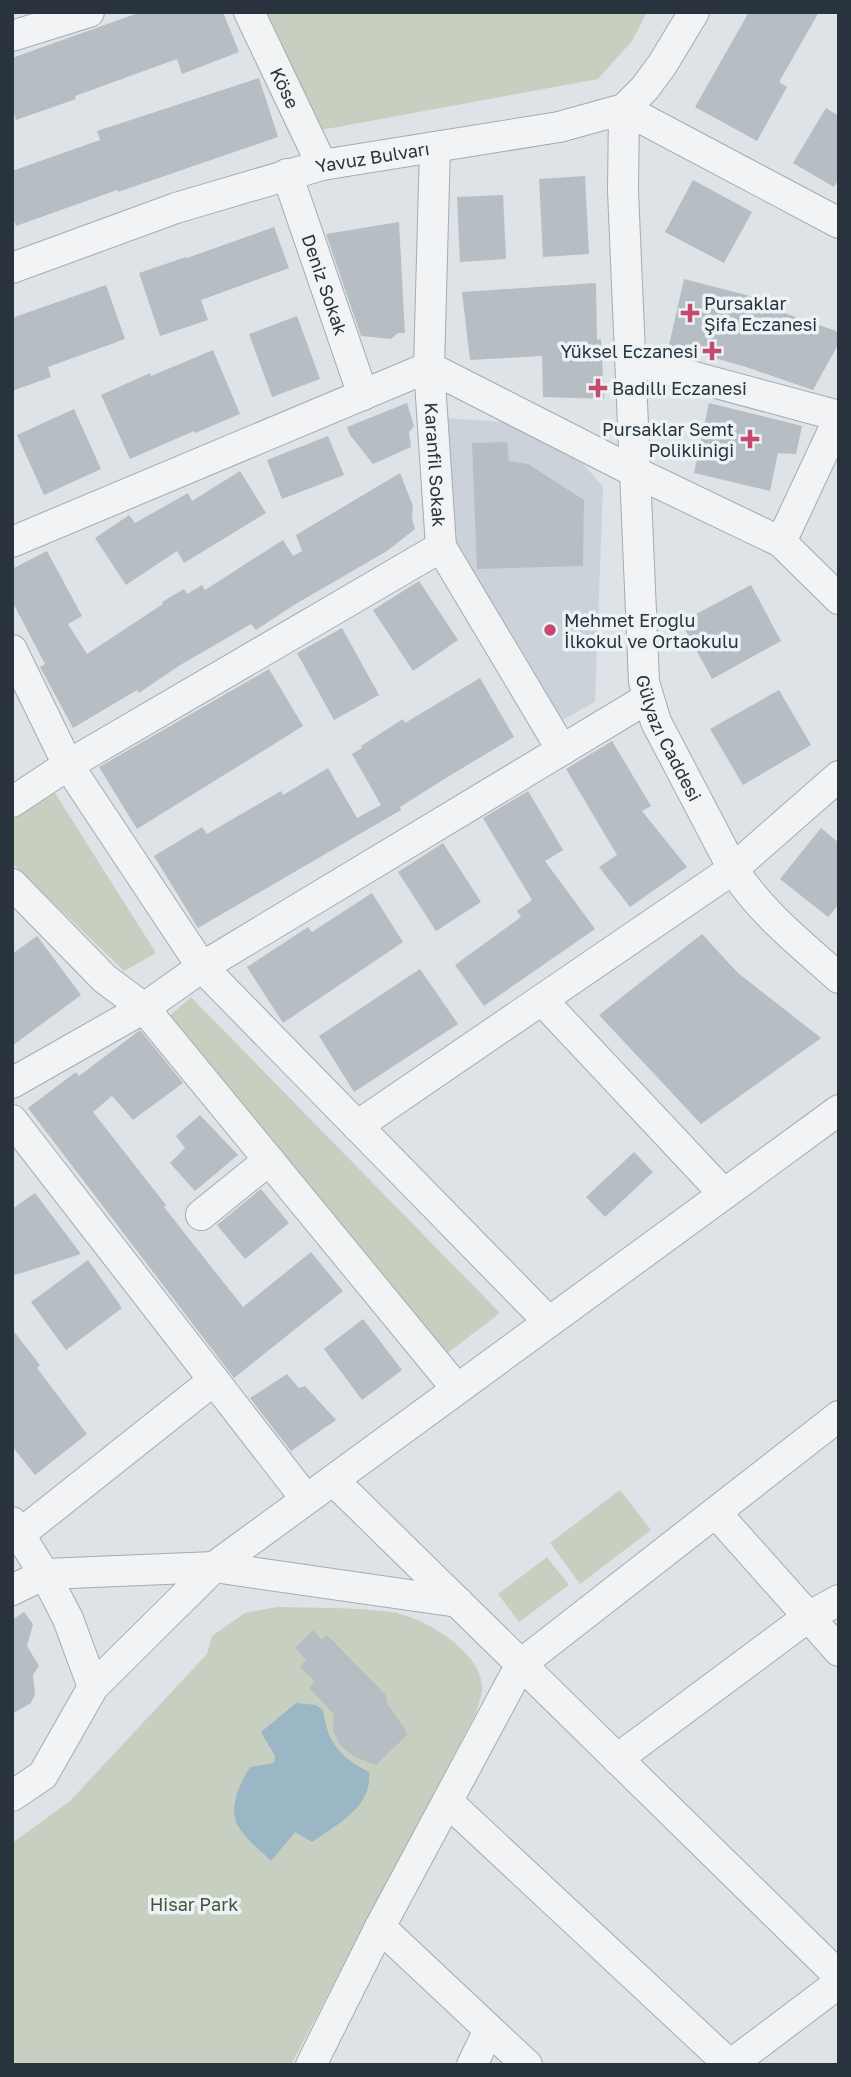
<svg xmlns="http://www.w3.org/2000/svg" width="851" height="2077" font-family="'Golos Text',sans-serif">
<rect width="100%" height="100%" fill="#dee3e7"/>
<path fill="#ccd2d9" d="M443,418L511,422L579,459L603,487L595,702L557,723L450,541Z"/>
<g fill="#c7d0c0">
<path d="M267,12H647L632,41L598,79L321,130Z"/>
<path d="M55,793L156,953L124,971L12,863V819Z"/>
<path d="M191,997L500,1313L445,1355L168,1017Z"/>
<path d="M620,1490L651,1530L580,1584L550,1543Z"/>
<path d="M547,1557L569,1585L519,1622L498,1594Z"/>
<path d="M277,1607C314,1608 354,1607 391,1612C422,1616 481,1651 482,1686C483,1694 478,1705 476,1713L291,2065H12V1843L70,1801L207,1654L212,1636L245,1613Z"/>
</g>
<path fill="#9bb6c5" d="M296,1703L316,1705L323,1710C328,1744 339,1756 369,1772C373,1807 336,1825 312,1842L295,1832L271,1861C261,1851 248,1841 240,1829C226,1811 240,1783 250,1767L274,1763L275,1756L261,1732Z"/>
<g fill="#b6bdc3">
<path d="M141,12H223L239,52L182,74L177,59L75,96L76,99L16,120L12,108V58Z"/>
<path d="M749,12H819L779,82L787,87L757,141L695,107Z"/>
<path d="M259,78L278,137L118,192L117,190L16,226L12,215V171L100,140L97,131Z"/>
<path d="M826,108L839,116V178L834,187L793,163Z"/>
<path d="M585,176L589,254L543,257L539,179Z"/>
<path d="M693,180L752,212L724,263L665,232Z"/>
<path d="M503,195L506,259L460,262L457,197Z"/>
<path d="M399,222L405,333H398L391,339L361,336L326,234Z"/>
<path d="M274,227L289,268L201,300L208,320L160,336L139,273L186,257L187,258Z"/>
<path d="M684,279L754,297L753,302L839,332V343L813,390L746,367L669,345Z"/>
<path d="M596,283L597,340L601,339L604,399L543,397L542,356L470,360L462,292Z"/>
<path d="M106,285L125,339L48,367L51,377L12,391V318Z"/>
<path d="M297,316L320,379L272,397L249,334Z"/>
<path d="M213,350L240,414L195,433L194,431L130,459L101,395L150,373L151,376Z"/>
<path d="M407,403L414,426L409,432L411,447L373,464L350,435L347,427Z"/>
<path d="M709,403L802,426L796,454L778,453L770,491L694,473Z"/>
<path d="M74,409L101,469L44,495L17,435Z"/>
<path d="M328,436L344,475L282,499L267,460Z"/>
<path d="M507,442L509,461L528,464L584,500L583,566L477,569L472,443Z"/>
<path d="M240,471L266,513L184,563L177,551L126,585L95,538L129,515L135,523L188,493L192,501Z"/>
<path d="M400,473L413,506L412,519L415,529L387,551L294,605L256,630L251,624L177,667L139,693L137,690L73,728L40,667L45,664L12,601V569L47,551L82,616L68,624L87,654L163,604L162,602L184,589L187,594L202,585L205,590L283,540L293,556L302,551L296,535Z"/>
<path d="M419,581L458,640L413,671L373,610Z"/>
<path d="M751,585L781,641L712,679L681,622Z"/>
<path d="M342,628L379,695L334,720L297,653Z"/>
<path d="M269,669L303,726L137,829L99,767Z"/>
<path d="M480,678L514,737L441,781L400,807L401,810L198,928L154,856L202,827L207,834L281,791L283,795L328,768L357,818L381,805L352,754L362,748L361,746L403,719L405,723Z"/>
<path d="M779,690L811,745L743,785L710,729Z"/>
<path d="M612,741L651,806L642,811L687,867L630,907L599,867L617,855L566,769Z"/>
<path d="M528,791L563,850L545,861L595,929L484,1006L455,965L521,917L517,911L532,900L483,818Z"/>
<path d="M821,828L839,843V904L828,917L780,879Z"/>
<path d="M443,843L481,902L436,931L398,872Z"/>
<path d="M372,893L403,942L283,1023L247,967L308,927L312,932Z"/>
<path d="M702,934L738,973L821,1038L701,1124L599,1015Z"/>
<path d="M37,936L81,995L12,1046V954Z"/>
<path d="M420,969L458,1024L354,1092L319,1036Z"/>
<path d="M140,1030L183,1083L133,1120L112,1096L93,1112L166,1205L164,1207L243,1307L311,1252L343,1291L234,1378L28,1108L76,1072L79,1076Z"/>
<path d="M200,1115L238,1155L195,1191L170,1163L185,1148L176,1136Z"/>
<path d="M634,1152L653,1172L605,1217L586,1197Z"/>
<path d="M261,1189L289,1223L245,1259L217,1225Z"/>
<path d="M35,1193L81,1254L12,1276V1209Z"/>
<path d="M88,1260L122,1308L66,1350L31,1302Z"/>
<path d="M363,1319L402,1370L362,1400L324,1349Z"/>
<path d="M12,1329L40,1365L37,1368L87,1434L35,1475L12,1446Z"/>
<path d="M287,1374L299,1388L305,1386L336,1420L291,1451L250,1398Z"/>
<path d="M24,1612L33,1624L27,1646L39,1666L33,1675L35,1694L31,1703L12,1714V1620Z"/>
<path d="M313,1630L321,1639L327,1635L385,1694L387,1703L408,1734L376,1765L355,1757L340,1745L333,1730L334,1714L309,1688L315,1681L300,1667L306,1660L295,1648Z"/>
</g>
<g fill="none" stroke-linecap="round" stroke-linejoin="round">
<g stroke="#a4abb1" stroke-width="32">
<g id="minor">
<path id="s1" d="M249,12L322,165"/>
<path d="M12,36L89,12"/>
<path id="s2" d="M435,147L429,367L441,547L562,750"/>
<path id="s3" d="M287,174L363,395"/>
<path id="s4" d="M839,223L624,109L623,191L644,682L656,722L733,869C760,912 801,944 839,978"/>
<path id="s5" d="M12,268L176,208L322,165L559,127L624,109L645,88L662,65L694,12"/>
<path d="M631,360L839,416"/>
<path d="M12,542L429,367L635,472L781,542L839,599"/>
<path d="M781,542L839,418"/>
<path d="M12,650L68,765L202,967L549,1322"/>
<path d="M12,802L68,765L441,547"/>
<path d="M12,884L105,979L144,1008L457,1389"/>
<path d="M542,1000L724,1194"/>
<path d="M12,1083L144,1008L202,967L648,698"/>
<path d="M12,1120L306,1499"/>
<path d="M357,1126L733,869L839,776"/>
<path d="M201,1215L269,1160"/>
<path d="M333,1480L839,1976"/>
<path d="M716,1513L839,1651"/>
<path d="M12,1522L50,1584L68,1619L93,1687"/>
<path d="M20,1534L214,1380"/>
<path d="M12,1590L45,1574L214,1567L458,1602"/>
<path d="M617,1759L808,1617L839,1600"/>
<path d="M12,1796L43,1775L93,1687L214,1567L839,1110"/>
<path d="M448,1802L730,2065"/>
<path d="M380,1927L527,2065"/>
<path d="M311,2065L380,1927L521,1664L839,1416"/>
<path d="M472,2065L489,2030"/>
<path d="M730,2065L839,1983"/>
</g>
</g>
<use href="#minor" stroke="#f1f3f5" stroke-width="30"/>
</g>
<g fill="#c54a70" stroke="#edf2f5" stroke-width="2.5">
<path d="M686.5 302.5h7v7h7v7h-7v7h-7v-7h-7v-7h7z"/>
<path d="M708.5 340.5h7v7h7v7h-7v7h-7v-7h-7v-7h7z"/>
<path d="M594.5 377.5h7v7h7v7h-7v7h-7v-7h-7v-7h7z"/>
<path d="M746.5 428.5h7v7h7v7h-7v7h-7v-7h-7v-7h7z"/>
<circle cx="550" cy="630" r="7"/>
</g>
<g text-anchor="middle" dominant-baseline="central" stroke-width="7" stroke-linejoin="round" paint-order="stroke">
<g font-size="18" fill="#28333d" stroke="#edf2f5">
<text stroke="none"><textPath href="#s1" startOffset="84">Köse</textPath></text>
<text stroke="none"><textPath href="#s5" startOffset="378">Yavuz Bulvarı</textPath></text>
<text stroke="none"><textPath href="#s3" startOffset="117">Deniz Sokak</textPath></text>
<text stroke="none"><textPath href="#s2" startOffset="318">Karanfil Sokak</textPath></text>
<text stroke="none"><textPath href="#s4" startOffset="878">Gülyazı Caddesi</textPath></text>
</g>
<g font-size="18" fill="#28333d" stroke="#edf2f5" text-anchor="start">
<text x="704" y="303">Pursaklar<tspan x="704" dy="21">Şifa Eczanesi</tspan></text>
<text x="698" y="351" text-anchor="end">Yüksel Eczanesi</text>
<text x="612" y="388">Badıllı Eczanesi</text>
<text x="734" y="429" text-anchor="end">Pursaklar Semt<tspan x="734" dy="21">Polikliniği</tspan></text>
<text x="564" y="620">Mehmet Eroğlu<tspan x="564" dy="21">İlkokul ve Ortaokulu</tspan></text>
</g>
<g font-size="18" fill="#425737" stroke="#edf2f5">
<text x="194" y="1904">Hisar Park</text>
</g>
</g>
<rect width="851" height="2077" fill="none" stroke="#28333d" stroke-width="28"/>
</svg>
